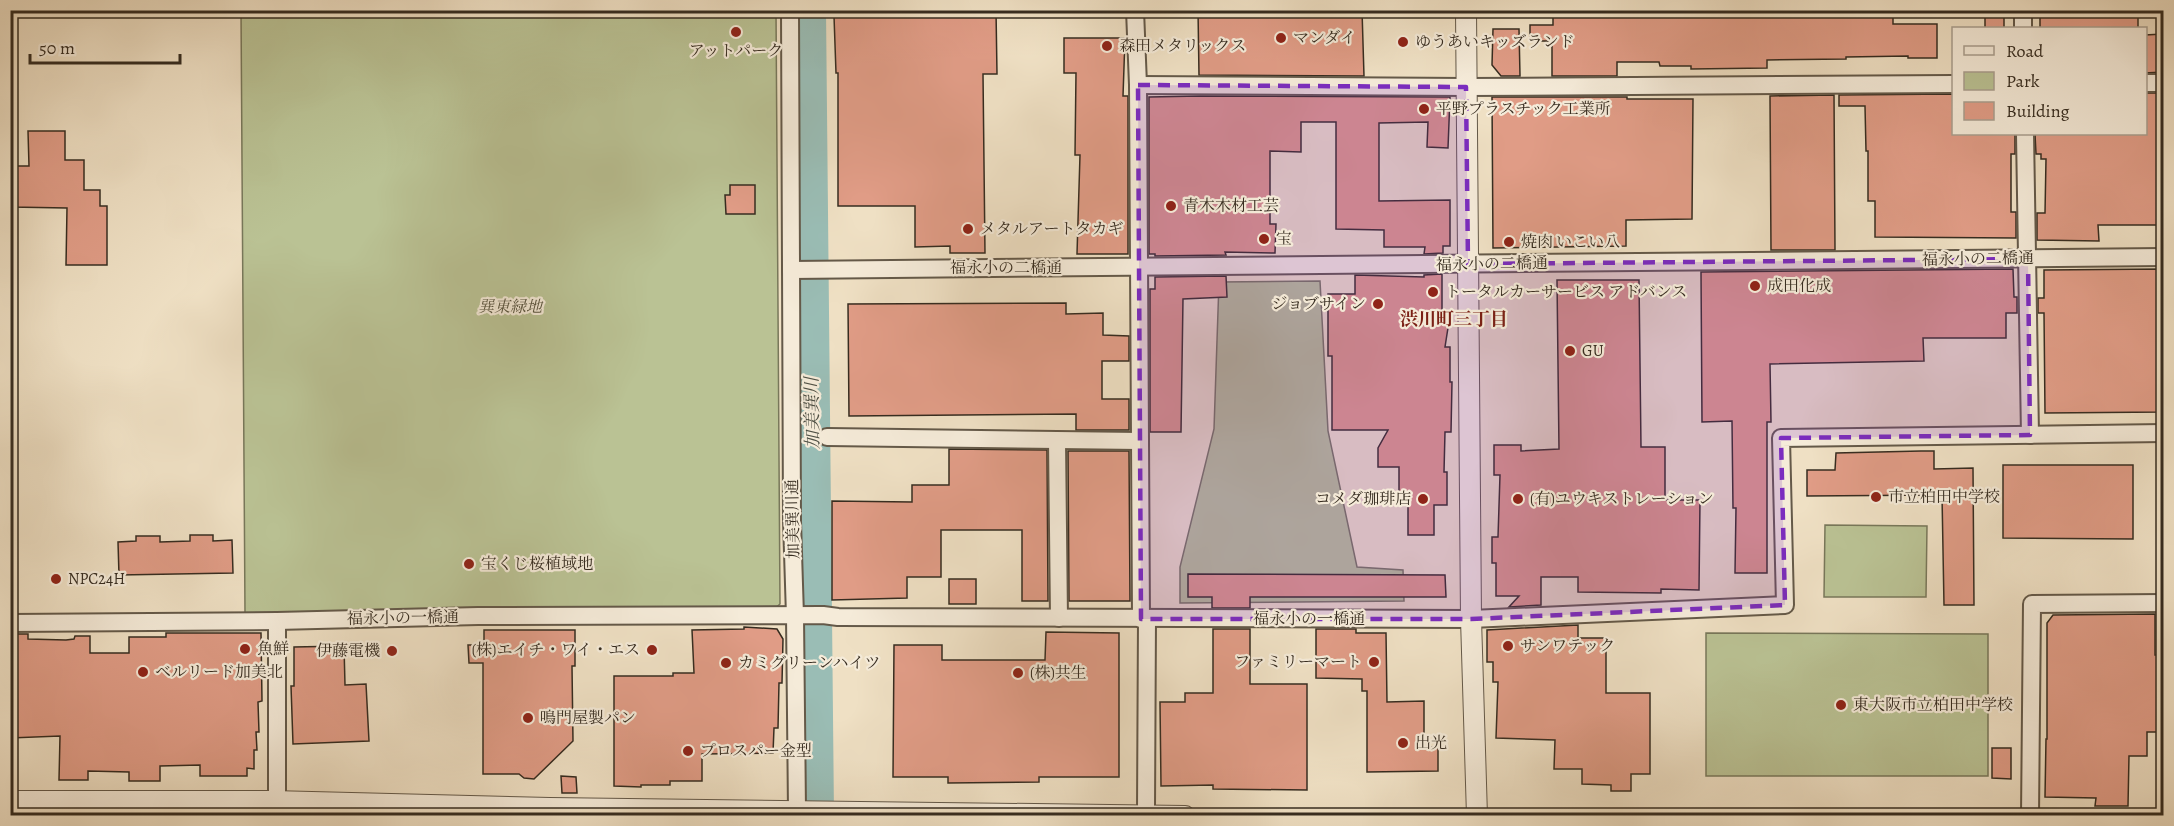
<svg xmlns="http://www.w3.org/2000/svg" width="2174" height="826" font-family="Alegreya,'Noto Serif JP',serif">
<rect width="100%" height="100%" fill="#efe0c4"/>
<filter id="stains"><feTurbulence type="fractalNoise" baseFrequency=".00333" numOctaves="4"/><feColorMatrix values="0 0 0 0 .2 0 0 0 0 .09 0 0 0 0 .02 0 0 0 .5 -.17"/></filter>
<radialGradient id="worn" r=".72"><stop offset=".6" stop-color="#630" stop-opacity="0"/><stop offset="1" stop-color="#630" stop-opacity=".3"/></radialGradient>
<g fill="#bac294" stroke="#78775a" stroke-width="1.5">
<path d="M241,11H776L780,604L774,609L245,613Z"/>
<path d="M1320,281L1328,431L1357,567L1403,570L1404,601L1180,603V567L1214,429L1219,282Z"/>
<path d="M1825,525L1927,526L1926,597H1824Z"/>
<path d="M1706,633L1988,634V776H1706Z"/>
</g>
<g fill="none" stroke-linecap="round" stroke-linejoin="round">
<path stroke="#9abdb5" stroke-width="36" d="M808,10L816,816"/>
</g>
<g fill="#e09c86" stroke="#362c20" stroke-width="1.5">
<path d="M921,10H996L997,74H983L985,253H950V246L915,247V206H838V73H836L834,16L885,15Z"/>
<path d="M1198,10H1362L1364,76L1199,75Z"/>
<path d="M1553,10H1893V24H1937V58H1908V56L1846,57V59L1767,60V68L1691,69V66H1660L1659,62H1617V76H1552V41H1530V25H1553Z"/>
<rect x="1985" y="10" width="19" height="18"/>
<rect x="2040" y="10" width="98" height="18"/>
<path d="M1493,29H1519L1520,76H1501L1492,65Z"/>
<path d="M2163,34V72L2145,73V35Z"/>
<path d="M1064,38H1125L1123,96H1128V254H1077L1080,155H1075L1076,73H1064Z"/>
<path d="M2145,93H2163V225H2098L2099,241L2037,240V213H2045L2046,159H2041V154H2036L2035,134H2145Z"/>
<path d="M1953,94V134H2015V154H2011V212H2016V238L1875,237V201H1868V151H1866L1865,106H1839V95Z"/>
<path d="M1834,95L1835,250H1771L1770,96Z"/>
<path d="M1200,96L1450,97L1448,148L1427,147L1428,122L1379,123V201L1450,200V246H1443V253L1424,254L1425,247H1384V230L1336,229V122H1301V152L1270,151V224H1276L1275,253L1225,252L1226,255L1155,256V254H1149V97Z"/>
<path d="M1492,97H1627V99H1693L1692,219L1626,220V246L1493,248Z"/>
<path d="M28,131H65V160H84V190H100V206H107V265H66L67,208L10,207V166H29Z"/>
<path d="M730,185H755V214H726L725,195H730Z"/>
<path d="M2013,269L2014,297H2017V313H2006V338H1923L1924,361L1770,364L1771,422H1767V573H1735L1736,508H1733L1732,421L1702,422L1701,272Z"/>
<path d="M2163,269V412L2045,413L2044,313H2038V298H2044V270Z"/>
<path d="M1442,274V314L1450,315L1445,347H1450V382H1452L1451,432H1445L1444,472H1447V505H1434V535H1408V492H1399V467H1378V448L1388,430H1332V356H1328V294H1355V275L1424,277V275Z"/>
<path d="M1226,276L1227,297L1183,299L1181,432H1150V289H1155V277Z"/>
<path d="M1557,280H1639L1641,447H1665V500H1700L1699,590L1661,589V593L1578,592V577H1541V605L1509,607L1519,596H1496V563H1492V537H1498L1500,475H1494V445H1521V451L1559,449Z"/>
<path d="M1066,303V314L1103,313V335L1129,336V361H1102V399H1129V430H1076V414L849,416L848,304Z"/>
<path d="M949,449L1047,450L1048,601H1022V530H941V577H907V598L832,600V501L912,502V485H949Z"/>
<path d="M1068,451H1129L1130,601H1069Z"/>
<path d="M1921,451H1934V469L1973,468L1974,605H1944L1942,495L1807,496V470H1835L1836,453Z"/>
<path d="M2003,465H2133V539L2003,538Z"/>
<path d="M190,535H213V541L232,540L233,573L119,575L118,542L136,541V536H160V542L190,541Z"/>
<path d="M1188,574L1445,575L1446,597H1250V608H1212V597H1188Z"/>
<rect x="949" y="579" width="27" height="25"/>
<path d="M2155,614V655H2163V732H2147V756H2129L2128,806H2095L2096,798L2045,797L2046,739H2047V623L2053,615Z"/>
<path d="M1578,625V638H1606V693H1650V774H1631V791H1611V785L1582,784V769H1554L1555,740L1496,738L1498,682H1493V662H1487V630Z"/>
<path d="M744,627L777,629L783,639L782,683H779L778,728H774L773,753L702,754V781H670V785H641V787L614,786V676H673V673H694L692,630L744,629Z"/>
<path d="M1213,629H1250V684H1307V790L1213,789V785L1161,786L1160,702H1185V693H1213Z"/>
<path d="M1316,629H1356V633H1386L1387,702L1424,701V747H1438V771L1367,772V691H1362V679L1316,678Z"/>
<path d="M484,630H575V666H572L573,741L534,779L524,778L519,774H483V663H469L468,645H484Z"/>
<path d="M1046,632L1119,633V777H1039V782L948,783V777H893L894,645H942V660H1045Z"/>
<path d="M166,633H261L262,701L258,702L259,732H256L257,750H254V769L247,768V776H200V765L160,766V781H129V772L88,771V780H59L60,736L10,738V634H28V639L66,640L74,639L75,636H90V653H129V637H166Z"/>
<path d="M344,646L345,685L366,684L369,741L293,744L291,686H294V647Z"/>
<path d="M1992,748H2011V779L1992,778Z"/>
<path d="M561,776L576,777L577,793H562Z"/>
</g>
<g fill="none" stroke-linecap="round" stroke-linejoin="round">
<g stroke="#645949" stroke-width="20">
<g id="minor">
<path d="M790,10L792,521L795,616L797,811"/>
<path d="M1135,10L1138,85L1141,619"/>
<path d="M2023,10V28"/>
<path d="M2146,83H2164"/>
<path d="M1138,85L1466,87L1954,84"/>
<path d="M2025,134L2030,435"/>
<path d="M791,270L2164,257"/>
<path d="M827,437L1140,441"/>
<path d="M1057,441L1059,618"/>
<path d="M1147,619L1146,810L1150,815"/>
<path d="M277,621V801"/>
<path d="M10,623L277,621L478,616L823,615L838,617L1471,619L1785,605L1781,438L2164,433"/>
<path d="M2030,816L2032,604L2164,603"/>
</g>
</g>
<g stroke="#645949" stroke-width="22">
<g id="tertiary">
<path d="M1466,10L1471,619L1477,816"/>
<path d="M10,801H272L550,808L1185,816"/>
</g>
</g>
<use href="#minor" stroke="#f5ebd9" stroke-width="16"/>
<use href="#tertiary" stroke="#f5ebd9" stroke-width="20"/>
</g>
<path fill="#7b2cbf" fill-opacity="0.2" stroke="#7b2cbf" stroke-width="4.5" stroke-dasharray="12 8" stroke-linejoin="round" d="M1138,85L1466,87L1468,264L2028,259L2030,435L1781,438L1785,605L1471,619H1141Z"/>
<g fill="#8f2418" stroke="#f5ebd9" stroke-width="2">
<circle cx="736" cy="32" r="6"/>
<circle cx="1281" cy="38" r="6"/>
<circle cx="1403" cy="42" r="6"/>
<circle cx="1107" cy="46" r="6"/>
<circle cx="1424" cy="109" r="6"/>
<circle cx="1171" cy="206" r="6"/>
<circle cx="968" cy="229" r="6"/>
<circle cx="1264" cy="239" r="6"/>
<circle cx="1509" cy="242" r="6"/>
<circle cx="1755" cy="286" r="6"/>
<circle cx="1433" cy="292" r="6"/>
<circle cx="1378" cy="304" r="6"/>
<circle cx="1570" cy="351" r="6"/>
<circle cx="1876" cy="497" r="6"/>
<circle cx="1423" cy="499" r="6"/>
<circle cx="1518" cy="499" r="6"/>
<circle cx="469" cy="564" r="6"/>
<circle cx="56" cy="579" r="6"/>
<circle cx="1508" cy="646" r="6"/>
<circle cx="245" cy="649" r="6"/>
<circle cx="652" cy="650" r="6"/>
<circle cx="392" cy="651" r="6"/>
<circle cx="1374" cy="662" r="6"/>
<circle cx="726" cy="663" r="6"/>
<circle cx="143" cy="672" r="6"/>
<circle cx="1018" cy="673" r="6"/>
<circle cx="1841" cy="705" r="6"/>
<circle cx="528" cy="718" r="6"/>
<circle cx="1403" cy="743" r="6"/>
<circle cx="688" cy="751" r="6"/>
</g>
<g text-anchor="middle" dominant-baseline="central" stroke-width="4.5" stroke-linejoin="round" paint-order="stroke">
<g font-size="16" fill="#362c20" stroke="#f5ebd9" text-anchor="start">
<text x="1293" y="38">マンダイ</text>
<text x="1415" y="42">ゆうあいキッズランド</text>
<text x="1119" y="46">森田メタリックス</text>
<text x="736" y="51" text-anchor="middle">アットパーク</text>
<text x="1436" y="109">平野プラスチック工業所</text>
<text x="1183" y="206">青木木材工芸</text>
<text x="980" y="229">メタルアートタカギ</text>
<text x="1276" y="239">宝</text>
<text x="1521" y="242">焼肉 いこい八</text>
<text x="1767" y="286">成田化成</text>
<text x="1445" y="292">トータルカーサービス アドバンス</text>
<text x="1366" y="304" text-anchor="end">ジョブサイン</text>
<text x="1582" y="351">GU</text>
<text x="1888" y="497">市立柏田中学校</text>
<text x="1411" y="499" text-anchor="end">コメダ珈琲店</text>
<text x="1530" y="499">(有)ユウキストレーション</text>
<text x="481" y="564">宝くじ桜植域地</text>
<text x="68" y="579">NPC24H</text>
<text x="1520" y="646">サンワテック</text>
<text x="257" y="649">魚鮮</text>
<text x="640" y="650" text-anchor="end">(株)エイチ・ワイ・エス</text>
<text x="380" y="651" text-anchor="end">伊藤電機</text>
<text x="1362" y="662" text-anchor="end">ファミリーマート</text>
<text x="738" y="663">カミグリーンハイツ</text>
<text x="155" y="672">ベルリード加美北</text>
<text x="1030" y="673">(株)共生</text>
<text x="1853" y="705">東大阪市立柏田中学校</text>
<text x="540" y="718">鳴門屋製パン</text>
<text x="1415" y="743">出光</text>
<text x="700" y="751">プロスパー金型</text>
</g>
<g font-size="16" fill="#362c20" stroke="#f5ebd9">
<text transform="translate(1978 259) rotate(-1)">福永小の二橋通</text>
<text transform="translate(1492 264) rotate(-1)">福永小の二橋通</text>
<text x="1006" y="268">福永小の二橋通</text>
<text transform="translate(793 519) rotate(-91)">加美巽川通</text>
<text transform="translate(403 618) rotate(-1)">福永小の一橋通</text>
<text x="1309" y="619">福永小の一橋通</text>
</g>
<g font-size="16" font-style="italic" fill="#57523d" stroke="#f5ebd9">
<text x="510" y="307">巽東緑地</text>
</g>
<g font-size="18" font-weight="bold" fill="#7a1f14" stroke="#f5ebd9">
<text x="1454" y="319">渋川町三丁目</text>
</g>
<g font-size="18" font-style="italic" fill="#4f5045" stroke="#f5ebd9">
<text transform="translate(812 413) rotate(-91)">加美巽川</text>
</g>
</g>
<rect width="2174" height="826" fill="none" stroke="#efe0c4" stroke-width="36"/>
<rect x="12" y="12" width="2150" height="802" fill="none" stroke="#362c20" stroke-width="3"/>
<rect x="18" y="18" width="2138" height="790" fill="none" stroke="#362c20" stroke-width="1.5"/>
<rect x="1952" y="27" width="195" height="108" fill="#f5ebd9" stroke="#a99f8f" stroke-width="1.5"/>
<rect x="1964" y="46" width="30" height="9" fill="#f5ebd9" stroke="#a99f8f" stroke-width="1.5"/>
<text x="2006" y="57" font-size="18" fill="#362c20">Road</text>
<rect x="1964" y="72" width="30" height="18" fill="#bac294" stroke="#a99f8f" stroke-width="1.5"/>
<text x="2006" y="87" font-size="18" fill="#362c20">Park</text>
<rect x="1964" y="102" width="30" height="18" fill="#e09c86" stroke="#a99f8f" stroke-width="1.5"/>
<text x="2006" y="117" font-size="18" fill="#362c20">Building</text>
<path d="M30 54v9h150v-9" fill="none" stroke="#362c20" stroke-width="3"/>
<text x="39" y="54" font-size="18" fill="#362c20" stroke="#f5ebd9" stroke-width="4.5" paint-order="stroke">50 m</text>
<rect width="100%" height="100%" filter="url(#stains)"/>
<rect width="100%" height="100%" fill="url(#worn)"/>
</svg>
